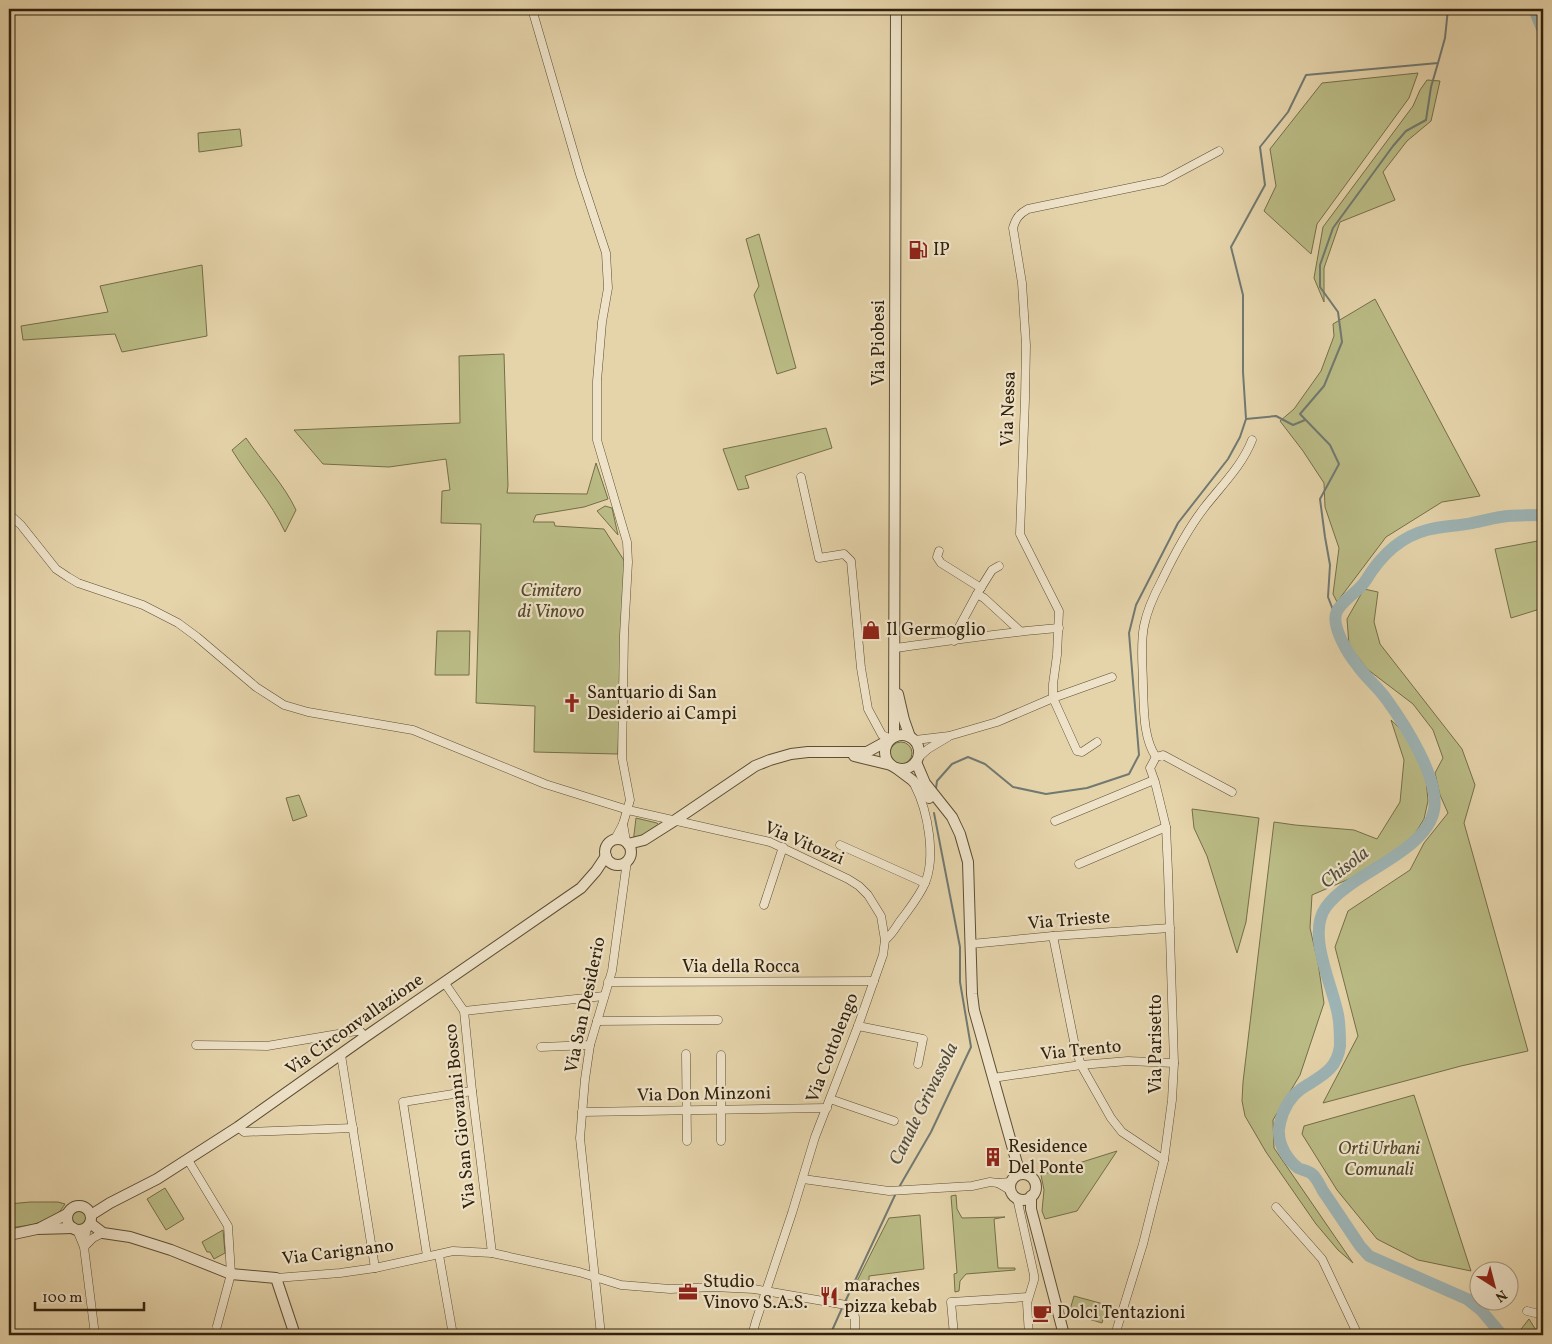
<svg xmlns="http://www.w3.org/2000/svg" width="1552" height="1344" font-family="Vollkorn,serif">
<rect width="100%" height="100%" fill="#e5d3aa"/>
<filter id="stains"><feTurbulence type="fractalNoise" baseFrequency=".004" numOctaves="4"/><feColorMatrix values="0 0 0 0 .2 0 0 0 0 .09 0 0 0 0 .02 0 0 0 .5 -.17"/></filter>
<radialGradient id="worn" r=".72"><stop offset=".6" stop-color="#630" stop-opacity="0"/><stop offset="1" stop-color="#630" stop-opacity=".3"/></radialGradient>
<g fill="#babb85" stroke="#756e48">
<path d="M1418,73L1409,98L1317,224L1311,254L1264,211L1276,186L1270,149L1322,83Z"/>
<path d="M1427,80L1440,81L1431,121L1407,141L1383,172L1395,200L1340,222L1324,268V302L1314,278L1323,227L1413,106L1420,90Z"/>
<path d="M240,129L242,146L199,152L198,133Z"/>
<path d="M759,234L796,368L777,374L754,295L759,286L746,239Z"/>
<path d="M202,265L207,336L122,352L115,334L23,340L21,326L108,312L100,286Z"/>
<path d="M1375,299L1480,496L1442,502L1386,537L1337,602L1333,594L1339,548L1325,507L1324,483L1303,451L1280,421L1294,409L1321,371L1334,336L1333,324Z"/>
<path d="M504,354L508,486L507,493L587,494L596,463L608,499L584,507L536,515L533,522H554L555,526L604,529L625,562L618,754L534,752L535,706L476,703L481,524L441,523L442,491L450,490L446,459L389,467L323,464L294,430L460,423L459,356Z"/>
<path d="M826,428L832,448L745,476L749,488L738,490L723,449Z"/>
<path d="M246,438C262,462 284,484 296,510L285,532C271,502 249,478 232,450Z"/>
<path d="M605,506L612,508L618,535L597,511Z"/>
<path d="M1543,540V608L1511,618L1495,549Z"/>
<path d="M1364,589L1378,592L1374,622L1380,644L1462,749L1475,785L1464,823L1528,1051L1461,1066L1323,1103L1358,1036L1335,947L1348,911L1410,870L1424,843L1448,813L1440,795L1435,773L1443,758L1433,730L1413,704L1367,669L1349,645L1347,619Z"/>
<path d="M437,631H470L469,675H435Z"/>
<path d="M1391,720L1408,736L1420,761L1426,779L1428,801L1424,819L1413,837L1401,849L1387,855L1372,869L1312,895L1310,928L1318,963L1324,1003L1300,1075L1273,1120L1274,1148L1353,1263L1338,1250L1316,1224L1266,1152L1245,1116L1242,1101L1243,1082L1274,822L1295,825L1354,830L1377,839L1400,802L1404,760Z"/>
<circle cx="901" cy="753" r="11"/>
<path d="M299,795L307,816L293,821L286,798Z"/>
<path d="M1192,809L1259,818L1246,922L1237,953L1207,856L1194,828Z"/>
<path d="M636,818L657,823L660,826L633,843Z"/>
<path d="M1414,1095L1471,1271L1418,1260L1377,1239L1337,1190L1302,1134L1304,1126Z"/>
<path d="M1117,1151L1077,1211L1045,1219L1042,1211L1044,1190L1041,1175Z"/>
<path d="M165,1188L184,1219L166,1230L147,1199Z"/>
<path d="M956,1195L957,1209L962,1218L1005,1217L994,1219L998,1268H1015V1270L966,1274L960,1281L959,1291L955,1292L954,1274L957,1273L951,1196Z"/>
<path d="M30,1202H58L65,1204C63,1207 60,1212 57,1214C44,1224 24,1226 9,1228V1204Z"/>
<circle cx="79" cy="1218" r="8"/>
<path d="M920,1215L924,1269L869,1276V1290L863,1289L861,1286L855,1285L889,1218Z"/>
<path d="M223,1230L225,1253L214,1259L210,1252H207L202,1242Z"/>
<path d="M1074,1296L1107,1305L1102,1323L1069,1313Z"/>
<path d="M1529,1319L1539,1335H1520L1518,1333Z"/>
</g>
<g fill="none" stroke-linecap="round" stroke-linejoin="round">
<g stroke="#717971" stroke-width="2">
<path d="M1246,419L1276,416L1293,425L1305,420"/>
<path d="M1335,615L1328,597L1330,565L1325,537L1320,499L1339,464L1330,445L1300,414L1324,386L1342,342L1338,312L1320,287V265L1333,228L1393,146L1406,131L1426,120L1431,87L1438,63"/>
<path d="M936,788L937,781L952,764L968,757L985,764L1013,787L1046,794L1087,788L1129,774L1139,755L1129,633L1136,605L1178,523L1228,459L1240,437L1246,419L1243,372V295L1231,247L1265,185L1260,147L1288,112L1306,75L1438,63L1445,38L1448,9"/>
<path d="M898,1189L931,1132L971,1047L960,982V947L934,813"/>
<path d="M845,1302L896,1193"/>
<path d="M830,1335L843,1306"/>
</g>
<g stroke="#9db4b5" stroke-width="12">
<path d="M1534,9L1543,31"/>
<path d="M1502,1335L1481,1310L1467,1299L1369,1256L1360,1246C1348,1228 1336,1210 1323,1191C1320,1186 1317,1178 1312,1174C1309,1171 1302,1170 1298,1168C1288,1160 1279,1146 1279,1133C1278,1130 1280,1126 1280,1123C1283,1110 1290,1097 1301,1089C1319,1077 1337,1071 1340,1046C1340,1036 1340,1025 1338,1015C1333,986 1306,934 1326,907C1351,872 1426,853 1434,810C1440,779 1405,725 1387,700C1378,687 1366,678 1357,665C1349,655 1332,628 1336,614C1339,602 1359,592 1366,580C1380,557 1399,537 1427,530C1442,526 1458,526 1472,523C1484,521 1496,517 1508,516C1519,515 1531,515 1543,515"/>
</g>
<g stroke="#5d4e34" stroke-width="9">
<g id="minor">
<path d="M532,9L580,174L606,253L608,288L602,322L597,381V440L627,542L628,562L624,635L622,758L630,800L623,824L615,839"/>
<path d="M801,477L819,558L844,554L851,561L861,668L868,709L882,735L891,739"/>
<path d="M9,514L21,525L56,569L68,577L78,583L143,605L178,623L197,637L256,687L284,705L308,712L413,730L545,784L628,810L770,842L848,879L859,886L868,895L881,916L885,940L883,955L858,1026L815,1137L792,1213L756,1321L752,1335"/>
<path d="M939,551L937,557L941,563L981,588"/>
<path d="M977,594L984,598L1020,631"/>
<path d="M954,641L957,631L977,594L992,570L999,566"/>
<path d="M895,648C949,641 1004,632 1059,628"/>
<path d="M915,740L949,736L997,722L1053,698L1112,677"/>
<path d="M1097,742L1082,752L1077,751L1053,698V684L1057,655L1059,611L1020,534L1025,399L1026,345L1022,283L1013,228C1016,218 1019,214 1028,209L1163,181L1219,151"/>
<path d="M1156,757C1143,738 1144,709 1143,687C1143,667 1140,646 1144,626C1147,610 1154,595 1162,580C1174,555 1187,530 1204,508C1221,486 1242,466 1252,440"/>
<path d="M918,758L928,749L948,737"/>
<path d="M1055,821L1154,780"/>
<path d="M623,824L626,841"/>
<path d="M840,845L925,883"/>
<path d="M1079,864L1166,827"/>
<path d="M764,905L783,847"/>
<path d="M1053,936L1075,1046L1081,1065L1111,1118L1122,1132L1164,1160"/>
<path d="M885,940C894,933 897,924 904,916C912,905 920,895 925,883C936,857 928,811 915,786"/>
<path d="M971,944L1053,936L1170,928"/>
<path d="M444,982L464,1011L472,1091L492,1253"/>
<path d="M608,982L874,981"/>
<path d="M464,1011L604,996"/>
<path d="M597,1021L718,1020"/>
<path d="M858,1026L923,1039L918,1064"/>
<path d="M196,1045L267,1046L356,1031H360L365,1037"/>
<path d="M541,1047L590,1045"/>
<path d="M686,1054L687,1141"/>
<path d="M341,1055L375,1268"/>
<path d="M721,1055V1141"/>
<path d="M993,1078L1081,1065L1128,1061L1174,1063"/>
<path d="M830,1099L894,1121"/>
<path d="M582,1112L827,1108"/>
<path d="M238,1127L244,1132L353,1128"/>
<path d="M188,1160L228,1226L231,1274L217,1326"/>
<path d="M803,1179L889,1191L972,1186L990,1182L998,1183L1011,1182"/>
<path d="M998,1183L1010,1190"/>
<path d="M1017,1198L1034,1275V1280L1027,1303L1029,1335"/>
<path d="M1276,1207L1322,1259L1358,1335"/>
<path d="M77,1230L84,1247L95,1335"/>
<path d="M85,1246L86,1232L88,1226"/>
<path d="M84,1247L93,1238L103,1233"/>
<path d="M439,1255L453,1335"/>
<path d="M427,1256L403,1102L472,1091"/>
<path d="M276,1278L340,1273L375,1268L453,1251L492,1253L579,1272L621,1285L670,1289L713,1287L754,1289L846,1305L855,1317V1335"/>
<path d="M1527,1311L1543,1315"/>
<path d="M601,1335L580,1138L585,1079L590,1045L612,971L627,861"/>
<path d="M954,1335L951,1302L1028,1297"/>
<path d="M1115,1335L1143,1244L1164,1160L1172,1100L1174,1063L1168,871L1166,827L1155,782L1150,768L1156,757L1163,755L1232,792"/>
</g>
</g>
<g stroke="#5d4e34" stroke-width="12">
<g id="tertiary">
<path d="M898,694L904,720L910,737"/>
<circle cx="902" cy="752" r="17"/>
<path d="M894,737L896,9"/>
<path d="M854,756L891,765"/>
<path d="M916,762L925,783L952,817L960,834L968,862L972,994L974,1010L1018,1167L1025,1174"/>
<path d="M896,768L912,780L929,798"/>
<circle cx="618" cy="852" r="13"/>
<path d="M628,844L644,840L674,821L755,766L770,760L791,754L808,752H867L889,740"/>
<circle cx="1023" cy="1187" r="13"/>
<path d="M1031,1196V1209L1064,1335"/>
<circle cx="79" cy="1218" r="12"/>
<path d="M91,1215L110,1203L157,1179L238,1127L365,1037L581,888L596,871L606,856"/>
<path d="M90,1223L103,1233L130,1237L171,1250L231,1274L276,1278L295,1335"/>
<path d="M40,1228L67,1214"/>
<path d="M9,1235L37,1229L73,1228"/>
</g>
</g>
<use href="#minor" stroke="#eee2c8" stroke-width="8"/>
<use href="#tertiary" stroke="#eee2c8" stroke-width="10"/>
</g>
<defs>
<g id="fuel-bare" transform="scale(1.5)"><path d="M-5.5-6h7V0h2V4h1.3V-2.5L3-4.5l.8-.8L6-3V5H2.5V1h-1V6h-7ZM-4.2-4.7v3.2H.2V-4.7Z" fill="#8f2418" stroke="#eee2c8" stroke-width="2.5" paint-order="stroke"/></g>
<g id="shop-bare" transform="scale(1.5)"><path d="M-5-2.5h2.3a2.7 3.5 0 0 1 5.4 0H5L5.5 6h-11ZM-1.5-2.5h3a1.5 2.3 0 0 0-3 0Z" fill="#8f2418" stroke="#eee2c8" stroke-width="2.5" paint-order="stroke"/></g>
<g id="church-bare" transform="scale(1.5)"><path d="M-1.2-6h2.4v3.5h3.3v2.4h-3.3V6h-2.4V-.1h-3.3v-2.4h3.3Z" fill="#8f2418" stroke="#eee2c8" stroke-width="2.5" paint-order="stroke"/></g>
<g id="building-bare" transform="scale(1.5)"><path d="M-4-6H4V6H1V3H-1V6H-4ZM-2.5-4.3h1.7v1.8h-1.7ZM.8-4.3h1.7v1.8H.8ZM-2.5-1h1.7V.8h-1.7ZM.8-1h1.7V.8H.8Z" fill="#8f2418" stroke="#eee2c8" stroke-width="2.5" paint-order="stroke"/></g>
<g id="office-bare" transform="scale(1.5)"><path d="M-6-3h4V-5.5h4V-3h4V5H-6ZM-1-4.5V-3h2v-1.5ZM-6 0V1H6V0Z" fill="#8f2418" stroke="#eee2c8" stroke-width="2.5" paint-order="stroke"/></g>
<g id="restaurant-bare" transform="scale(1.5)"><path d="M-5-6h1v4h1v-4h1v4h1v-4h1v5L-1.5 .5V6h-2V.5L-5-1ZM5-6V6H3V1.5H1.5Q1.5-4 5-6Z" fill="#8f2418" stroke="#eee2c8" stroke-width="2.5" paint-order="stroke"/></g>
<g id="cafe-bare" transform="scale(1.5)"><path d="M-5.5-4.5H6V0H3Q3 3.5 0 3.5H-2.5Q-5.5 3.5-5.5 0ZM3-3.2v2h1.7v-2ZM-6 4.5H4V6H-6Z" fill="#8f2418" stroke="#eee2c8" stroke-width="2.5" paint-order="stroke"/></g>
</defs>
<g fill-rule="evenodd">
<use href="#fuel-bare" x="918" y="250"/>
<use href="#shop-bare" x="871" y="630"/>
<use href="#church-bare" x="572" y="703"/>
<use href="#building-bare" x="993" y="1157"/>
<use href="#office-bare" x="688" y="1292"/>
<use href="#restaurant-bare" x="829" y="1296"/>
<use href="#cafe-bare" x="1042" y="1313"/>
</g>
<g text-anchor="middle" dominant-baseline="central" stroke-width="4.5" stroke-linejoin="round" paint-order="stroke">
<g font-size="18" fill="#30210c" stroke="#eee2c8" text-anchor="start">
<text x="933" y="250">IP</text>
<text x="886" y="630">Il Germoglio</text>
<text x="587" y="693">Santuario di San<tspan x="587" dy="21">Desiderio ai Campi</tspan></text>
<text x="1008" y="1147">Residence<tspan x="1008" dy="21">Del Ponte</tspan></text>
<text x="703" y="1282">Studio<tspan x="703" dy="21">Vinovo S.A.S.</tspan></text>
<text x="844" y="1286">maraches<tspan x="844" dy="21">pizza kebab</tspan></text>
<text x="1057" y="1313">Dolci Tentazioni</text>
</g>
<g font-size="18" fill="#30210c" stroke="#eee2c8">
<text transform="translate(879 343) rotate(-90)">Via Piobesi</text>
<text transform="translate(1009 409) rotate(-88)">Via Nessa</text>
<text transform="translate(804 844) rotate(23)">Via Vitozzi</text>
<text transform="translate(1069 921) rotate(-5)">Via Trieste</text>
<text x="741" y="967">Via della Rocca</text>
<text transform="translate(586 1005) rotate(-78)">Via San Desiderio</text>
<text transform="translate(355 1025) rotate(-35)">Via Circonvallazione</text>
<text transform="translate(1156 1044) rotate(-90)">Via Parisetto</text>
<text transform="translate(833 1048) rotate(-69)">Via Cottolengo</text>
<text transform="translate(1081 1051) rotate(-6)">Via Trento</text>
<text transform="translate(704 1095) rotate(-1)">Via Don Minzoni</text>
<text transform="translate(461 1116) rotate(-96)">Via San Giovanni Bosco</text>
<text transform="translate(338 1253) rotate(-7)">Via Carignano</text>
</g>
<g font-size="18" font-style="italic" fill="#52482a" stroke="#eee2c8">
<text x="551" y="591">Cimitero<tspan x="551" dy="21">di Vinovo</tspan></text>
<text x="1379" y="1149">Orti Urbani<tspan x="1379" dy="21">Comunali</tspan></text>
</g>
<g font-size="19" font-style="italic" fill="#514d3f" stroke="#eee2c8">
<text transform="translate(1345 868) rotate(-38)">Chisola</text>
<text transform="translate(924 1104) rotate(-64)">Canale Grivassola</text>
</g>
</g>
<rect width="1552" height="1344" fill="none" stroke="#e5d3aa" stroke-width="30"/>
<rect x="10" y="10" width="1532" height="1324" fill="none" stroke="#30210c" stroke-width="2.5"/>
<rect x="15" y="15" width="1522" height="1314" fill="none" stroke="#30210c"/>
<g transform="translate(1494 1286) rotate(144)"><circle r="24" fill="#eee2c8" stroke="#a2957d"/>
<path d="M0-4L9 19L0 12L-9 19Z" fill="#8f2418"/>
<text y="-8" font-size="14" font-weight="bold" text-anchor="middle" fill="#30210c">N</text>
</g>
<path d="M35 1302v8h109v-8" fill="none" stroke="#30210c" stroke-width="2.5"/>
<text x="42" y="1302" font-size="15" fill="#30210c" stroke="#eee2c8" stroke-width="4" paint-order="stroke">100 m</text>
<rect width="100%" height="100%" filter="url(#stains)"/>
<rect width="100%" height="100%" fill="url(#worn)"/>
</svg>
